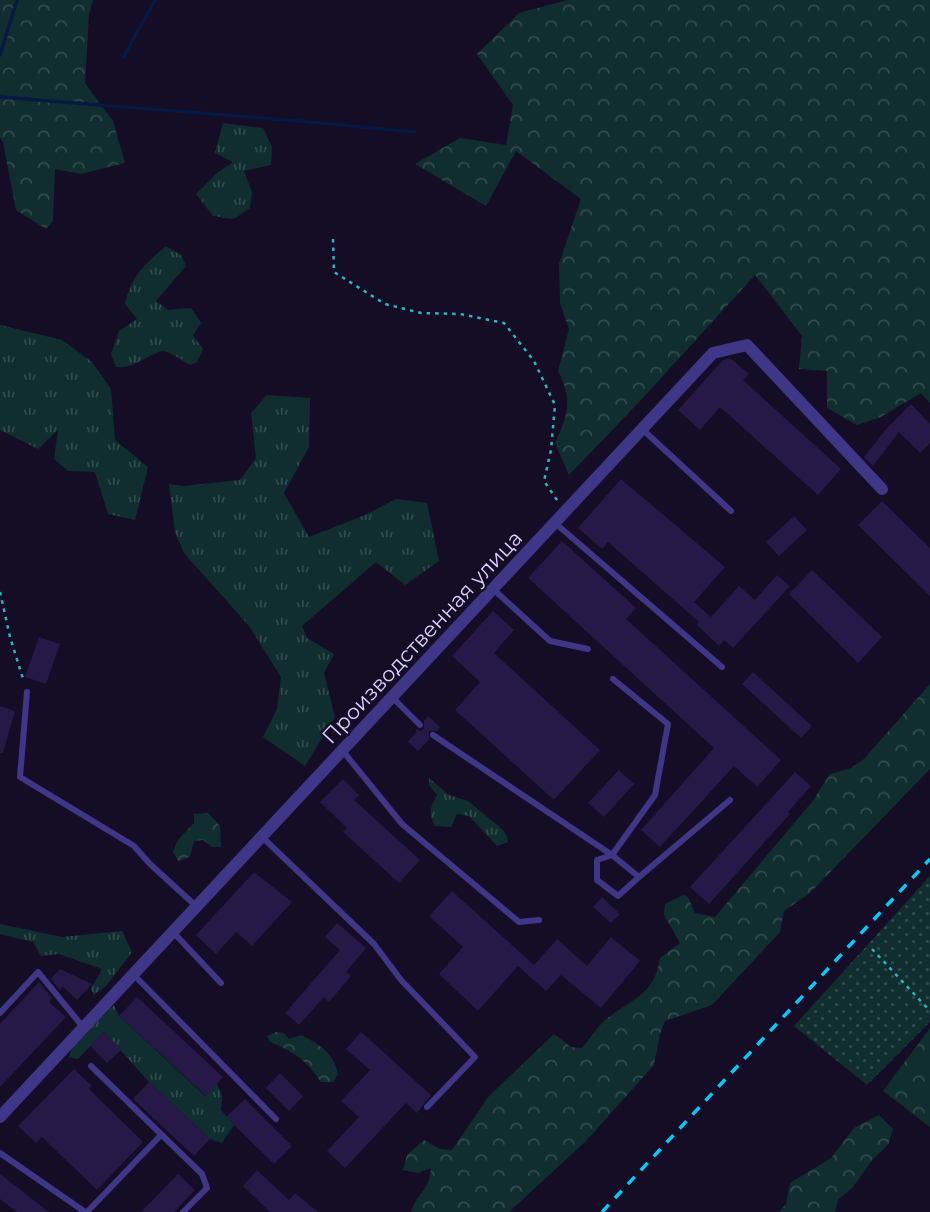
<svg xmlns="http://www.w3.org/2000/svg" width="930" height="1212" font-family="Montserrat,sans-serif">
<defs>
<pattern id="grass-tufts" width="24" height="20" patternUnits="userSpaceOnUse" patternTransform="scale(1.75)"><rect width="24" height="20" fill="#102e2f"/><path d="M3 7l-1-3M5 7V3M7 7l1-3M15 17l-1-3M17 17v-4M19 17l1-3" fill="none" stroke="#324b4e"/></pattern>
<pattern id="forest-crowns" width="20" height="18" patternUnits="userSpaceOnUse" patternTransform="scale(1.75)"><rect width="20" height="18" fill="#102e2f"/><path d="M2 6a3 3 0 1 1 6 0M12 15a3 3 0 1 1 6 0" fill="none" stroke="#324b4e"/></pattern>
<pattern id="garden-dots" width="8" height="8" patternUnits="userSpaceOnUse" patternTransform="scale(1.75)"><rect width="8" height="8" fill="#102e2f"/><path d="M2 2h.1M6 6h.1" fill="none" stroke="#324b4e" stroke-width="1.8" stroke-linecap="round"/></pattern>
</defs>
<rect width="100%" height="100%" fill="#140d25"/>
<g fill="url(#grass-tufts)">
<path d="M223,123L263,128L272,147L271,165L244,171L252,192L250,208L234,219L213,216L196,194L217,173L233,162L215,153Z"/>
<path d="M166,246L181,255L186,266L156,301L168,310L191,308L201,323L193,335L203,349L197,362L190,365C183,361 172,353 164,351C154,350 137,369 116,367L111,354L119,331L137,319L125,304C132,275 144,265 166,246Z"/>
<path d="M0,325L62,340L92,362L111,389L115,440L148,467L135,520L108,514L95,472L68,471L54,459L58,430L38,449L0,430Z"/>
<path d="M267,395L310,398L309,447L284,493L309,537L365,515L396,499L427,503L439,561L405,585L376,562L302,626L307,638L334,654L324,673L335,717L305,766L263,737L277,709L281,677L249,626L184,553L175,532L169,484L184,486L240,480L256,458L251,413Z"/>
<path d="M429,778L449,795L468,801L502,829L507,836L508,842L497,846L469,816L457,814L451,827L435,826C428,813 430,808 437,795L429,785Z"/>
<path d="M0,924L62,937L122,931L132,952L106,986L94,995L91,989L102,969L59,954L41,956L33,942L0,934Z"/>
<path d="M114,1005L119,1016L205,1096L217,1084L222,1096L221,1110L234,1125L222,1143L210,1139L149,1082L104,1032L78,1059L69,1057L72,1046Z"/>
</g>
<g fill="url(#forest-crowns)">
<path d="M0,0H93L89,14L85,83L113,121L125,163L81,174L55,169L53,221L46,229L16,210L3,142L0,138Z"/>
<path d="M567,0H930V403L921,393L881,417L857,425L827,408V371L799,369L802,336L755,275L641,400L569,475L555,443C568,415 573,399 558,371L569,329L560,303L559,264L581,199L516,151L486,206L415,164L460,138L506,145L513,105L477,54L519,13Z"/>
<path d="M930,684V769L810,893L784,911L780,932L712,1005L665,1021L660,1034L654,1065L586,1141L509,1212H411C417,1192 430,1191 431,1168L418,1173L403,1170L407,1155L424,1140L440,1149L452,1150L489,1096L554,1034L571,1047L582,1048C589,1040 595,1030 603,1022C630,998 654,998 660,958L680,943L664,915L665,904L683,895L688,897L695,913L715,917L812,802L830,774L851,768L864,759Z"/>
<path d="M208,813L220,826L221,847H212L203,840L194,841L190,857L178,861L173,852L177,841L194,823V814Z"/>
<path d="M930,1028V1127L883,1091Z"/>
<path d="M276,1032L284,1033L289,1039L301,1035C319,1044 334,1053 338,1074L333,1082H321C305,1059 296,1053 270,1042L267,1036Z"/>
<path d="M879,1115L893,1129L888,1145L873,1159L853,1187L838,1200L835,1212H779L786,1204L790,1183L831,1158L854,1128Z"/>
</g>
<path fill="url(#garden-dots)" d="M930,876V1022L867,1085L794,1026Z"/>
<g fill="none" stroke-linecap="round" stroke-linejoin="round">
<g stroke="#071844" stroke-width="3.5">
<path d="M0,55L17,0"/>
<path d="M124,56L155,0"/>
<path d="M0,97L288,120L415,132"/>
</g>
</g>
<g fill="#261847">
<path d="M730,358L749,374L743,380L841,469L818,495L720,407L700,430L678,410L723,360Z"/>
<path d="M911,404L930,424V443L920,453L899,432L873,466L864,457L887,428Z"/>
<path d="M621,479L725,567L694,602L711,617L739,586L755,600L777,575L790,586L733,648L724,640L719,646L697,625L699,622L608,542L602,549L578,528Z"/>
<path d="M882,501L930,548V596L858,525Z"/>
<path d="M794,516L807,530L779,556L766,542Z"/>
<path d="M562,541L636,608L626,619L781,760L757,787L734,766L660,847L641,830L714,748L528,578Z"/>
<path d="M812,570L882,637L858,663L789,594Z"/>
<path d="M493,611L514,630L494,653L600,750L554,800L455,710L480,682L452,656Z"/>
<path d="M39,637L60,644L46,684L25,677Z"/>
<path d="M753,672L812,726L801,738L742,684Z"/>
<path d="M0,706L15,711L3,753H0Z"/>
<path d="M428,716L440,727L437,731H429V739L418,751L408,742L416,732V729L421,731L424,728V721Z"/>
<path d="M619,770L634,784L604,817L588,803Z"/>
<path d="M795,772L811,786L788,812L790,814L709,904L690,887Z"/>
<path d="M343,779L359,795L354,800L420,860L399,883L343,832L347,828L320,802Z"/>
<path d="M254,872L292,902L252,946L236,932L216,954L196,935Z"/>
<path d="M452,891L534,965L557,939L587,966L611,937L640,961L601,1008L561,975L546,991L518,966L478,1011L439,974L463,947L429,916Z"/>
<path d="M602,897L620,914L611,923L593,907Z"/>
<path d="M337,923L366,948L346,972L351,976L329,1002L324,997L299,1025L285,1013L340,950L325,937Z"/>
<path d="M60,969L92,984L77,1000L63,987L60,990L51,979Z"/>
<path d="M39,982L52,998L49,1002L66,1017L0,1087V1024Z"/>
<path d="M137,997L223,1077L206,1096L119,1016Z"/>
<path d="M104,1032L121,1050L107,1063L90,1046Z"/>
<path d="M361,1032L431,1095L417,1113L406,1103L345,1168L327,1151L359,1117L341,1101L370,1070L346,1049Z"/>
<path d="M74,1069L92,1086L89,1089L143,1142L97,1190L42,1137L36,1143L18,1126Z"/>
<path d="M280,1073L303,1096L289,1111L266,1088Z"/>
<path d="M149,1082L210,1139L194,1156L133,1099Z"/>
<path d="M245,1099L292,1146L274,1164L226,1117Z"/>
<path d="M257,1170L289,1200L295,1193L318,1212H270L243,1186Z"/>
<path d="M0,1174L49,1212H17L0,1199Z"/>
<path d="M178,1174L195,1190L174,1212H141Z"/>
</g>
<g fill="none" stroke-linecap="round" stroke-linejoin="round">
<g stroke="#28b8bc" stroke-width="2.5" stroke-dasharray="3.5 5" stroke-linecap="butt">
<path d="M333,239L334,272L385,304L421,313L460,314L504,323L534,361L555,405L551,450L544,481L559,503"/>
<path d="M0,592L10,637L24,682"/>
<path d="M872,949L930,1011"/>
</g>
<g stroke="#403687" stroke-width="6">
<path d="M642,429L731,511"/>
<path d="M555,523L722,667"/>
<path d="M493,589L550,641L588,649"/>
<path d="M613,679L668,724L655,795L612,855L597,860V880L618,896L639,877"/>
<path d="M27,692L20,777L134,846L150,864L196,906"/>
<path d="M392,697L420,725"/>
<path d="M433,735L612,855L639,877L730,800"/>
<path d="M342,750L402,824L519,922L539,920"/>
<path d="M261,836L374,944L401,980L475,1057L427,1107"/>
<path d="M173,932L221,983"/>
<path d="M133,974L276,1119"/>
<path d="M0,1013L38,972L83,1027"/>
<path d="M91,1066L202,1174L207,1188L183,1212"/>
<path d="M0,1153L85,1212"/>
<path d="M87,1212L161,1135"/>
</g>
<path stroke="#403687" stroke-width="12" d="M0,1117L713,353L747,345L882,489"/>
<path stroke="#00ccfc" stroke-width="3.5" stroke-dasharray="10 9" stroke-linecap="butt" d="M602,1212L930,859"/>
</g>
<g text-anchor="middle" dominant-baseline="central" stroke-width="5" stroke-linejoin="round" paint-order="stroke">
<g font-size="21" fill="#dbd1ff" stroke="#140d25">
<text transform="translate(422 637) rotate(-47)">Производственная улица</text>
</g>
</g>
</svg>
